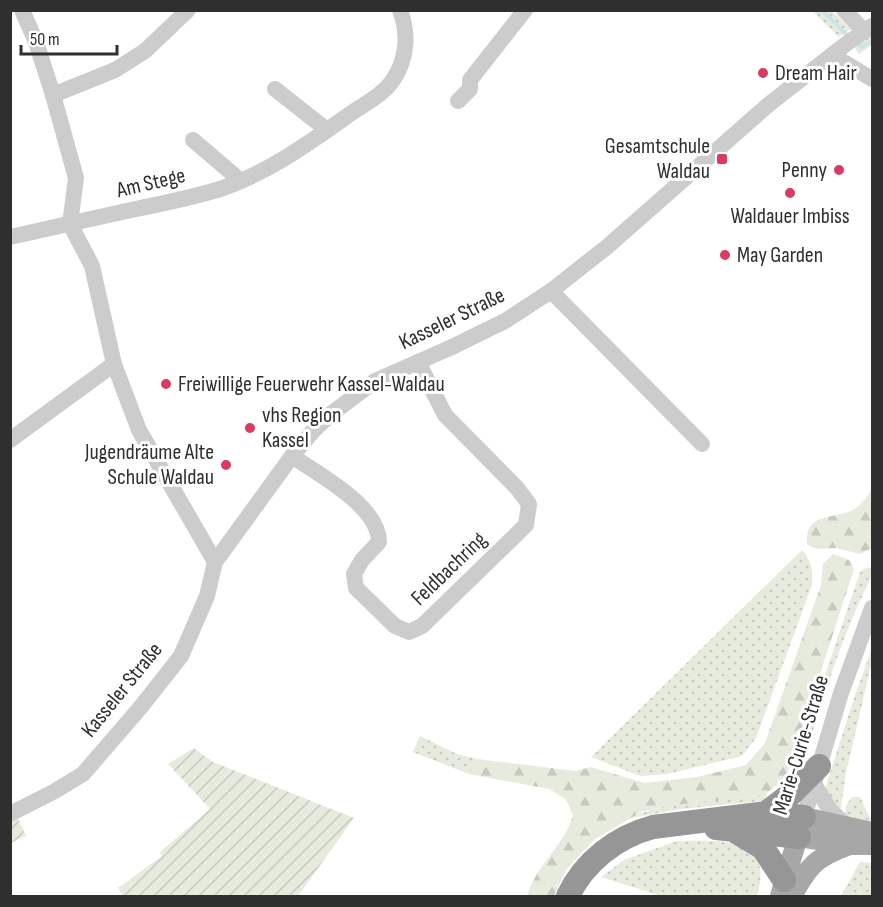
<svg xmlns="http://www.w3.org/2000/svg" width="883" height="907" font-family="'Sofia Sans Condensed',sans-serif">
<defs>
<pattern id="grass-dots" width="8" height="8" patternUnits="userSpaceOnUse" patternTransform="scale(1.5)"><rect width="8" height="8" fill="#e7ebde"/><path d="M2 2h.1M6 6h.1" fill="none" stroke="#c6cabf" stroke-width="1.8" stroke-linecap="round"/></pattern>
<pattern id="forest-firs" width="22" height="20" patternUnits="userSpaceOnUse" patternTransform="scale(1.5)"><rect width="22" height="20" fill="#e7ebde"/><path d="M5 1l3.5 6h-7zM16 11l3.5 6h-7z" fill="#c6cabf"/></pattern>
<pattern id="garden-furrows" width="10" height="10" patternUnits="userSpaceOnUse" patternTransform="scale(1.5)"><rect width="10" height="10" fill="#e7ebde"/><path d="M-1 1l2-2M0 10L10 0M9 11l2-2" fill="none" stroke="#c6cabf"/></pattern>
</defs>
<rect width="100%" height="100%" fill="#fff"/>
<g fill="url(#grass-dots)">
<path d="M812,11H832L851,29L839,37Z"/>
<path d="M872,32V45L859,54L855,48Z"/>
<path d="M802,550C812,562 813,570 812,585L756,738L742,756L667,774L640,776L591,757Z"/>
<path d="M872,567V576C840,638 821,707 799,773L790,778L860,572L864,569Z"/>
<path d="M872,648V661L846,773L840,814L826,793V786L854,698Z"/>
<path d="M420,736L457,754L477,759L469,774L413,752Z"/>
<path d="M767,793L765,800L762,801L681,809L631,818C666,800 717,801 756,796Z"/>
<path d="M852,797H860L872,822L845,816L846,805Z"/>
<path d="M677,841C720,841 775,835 757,896H661L601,877L624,860Z"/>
<path d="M860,862L872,863V896H841Z"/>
</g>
<g fill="url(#forest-firs)">
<path d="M872,490V548L860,554L836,548L820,549L813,548L807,544C805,509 838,521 856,508C862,504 868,495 872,490Z"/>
<path d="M833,554L849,560L854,569L789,769L783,780L767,793L756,796L674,805L644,811L631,818L595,839L566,870L554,896H527C535,867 563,847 573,816L566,799L549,789L469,774L477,759L575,771L591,767L644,783L697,777L746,765L765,743L821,585L823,564Z"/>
</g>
<g fill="url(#garden-furrows)">
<path d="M194,748L213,762L354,818L298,896H123L118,888L162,856L160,852L210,809L168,764Z"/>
<path d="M18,818L26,836L11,843V822Z"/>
</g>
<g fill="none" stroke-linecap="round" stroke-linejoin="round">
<g stroke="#cbe3ea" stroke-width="4">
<path d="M822,10L848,36"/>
<path d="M856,43L862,47L872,41"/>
</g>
<g stroke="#ccc" stroke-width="16">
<path d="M22,10L36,42L53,95L76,178L70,224L92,266L114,364L139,430L215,562"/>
<path d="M844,10L864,31"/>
<path d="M832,55L872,79"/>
<path d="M275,89L327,130"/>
<path d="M53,95L115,70L145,51L188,10"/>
<path d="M458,101L470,89V80L525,10"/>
<path d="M193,140L241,181"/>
<path d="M10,237C51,228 91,219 131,210C161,204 191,198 220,189C268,173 309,143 350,114C364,104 383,95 393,80C407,59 409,34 400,10"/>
<path d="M551,291L702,444"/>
<path d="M10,440L114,364"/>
<path d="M292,456C319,475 379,506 379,542L362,560L354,574L356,588L395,626L409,632L422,626L526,525L529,504L517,488L445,415L418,362"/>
<path d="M814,784L830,810L847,826"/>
<path d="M10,814L55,791L83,774L140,708L181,656L207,596L215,562L292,456L313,431L331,414L375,381L452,347L505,321L551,291L608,246L768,105L846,44L872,26"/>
<path d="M804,817L841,693L872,608"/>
</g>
<g stroke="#a7a7a7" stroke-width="20">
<path d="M799,837L850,845H872"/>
<path d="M780,896L804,817L872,832"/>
<path d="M792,896C810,864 815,858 850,845"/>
</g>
<g stroke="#969696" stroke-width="24">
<path d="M766,813L792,793L819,766"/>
<path d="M716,828L799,837"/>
<path d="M738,833L763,848L784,880"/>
<path d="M568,896C584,862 616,837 653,827L766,813L804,817"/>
</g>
</g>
<g fill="#db3b62" stroke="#fff" stroke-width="2">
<circle cx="763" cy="73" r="6"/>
<rect x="716" y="153" width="12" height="12" rx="3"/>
<circle cx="839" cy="170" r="6"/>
<circle cx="790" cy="193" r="6"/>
<circle cx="725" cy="255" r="6"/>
<circle cx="166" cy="384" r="6"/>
<circle cx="250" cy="428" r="6"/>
<circle cx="226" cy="465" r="6"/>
</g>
<g text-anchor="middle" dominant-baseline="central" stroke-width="6" stroke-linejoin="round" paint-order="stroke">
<g font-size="22" fill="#2f2f2f" stroke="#fff" text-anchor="start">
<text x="775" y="73">Dream Hair</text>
<text x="710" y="146" text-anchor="end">Gesamtschule<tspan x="710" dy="25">Waldau</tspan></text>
<text x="827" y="170" text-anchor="end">Penny</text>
<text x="790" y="216" text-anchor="middle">Waldauer Imbiss</text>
<text x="737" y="255">May Garden</text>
<text x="178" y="384">Freiwillige Feuerwehr Kassel-Waldau</text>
<text x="262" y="415">vhs Region<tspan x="262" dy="25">Kassel</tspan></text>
<text x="214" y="452" text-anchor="end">Jugendräume Alte<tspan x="214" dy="25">Schule Waldau</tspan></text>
</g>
<g font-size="22" fill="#2f2f2f" stroke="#fff">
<text transform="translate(151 183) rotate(-13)">Am Stege</text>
<text transform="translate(452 319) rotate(-26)">Kasseler Straße</text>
<text transform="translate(449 569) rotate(-44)">Feldbachring</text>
<text transform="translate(122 690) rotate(-51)">Kasseler Straße</text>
<text transform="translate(801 745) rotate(-73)">Marie-Curie-Straße</text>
</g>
</g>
<rect width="883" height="907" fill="none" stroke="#2f2f2f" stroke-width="24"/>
<path d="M21 45v9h96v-9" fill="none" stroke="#2f2f2f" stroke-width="3"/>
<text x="30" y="45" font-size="18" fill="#2f2f2f" stroke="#ffffff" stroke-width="4.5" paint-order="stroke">50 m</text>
</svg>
